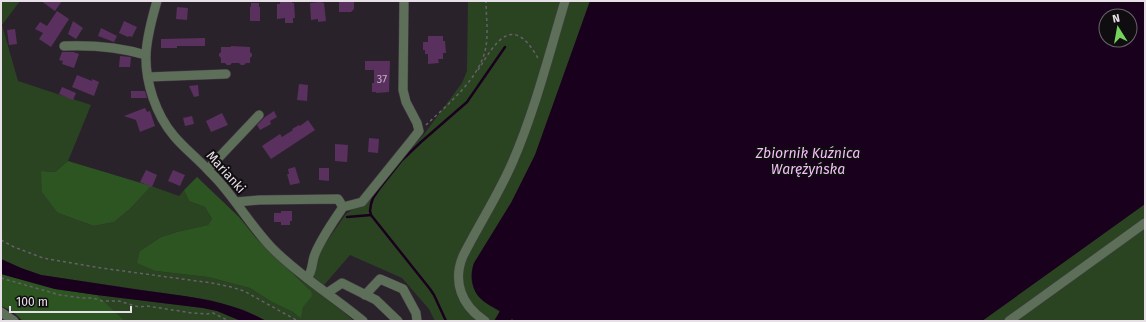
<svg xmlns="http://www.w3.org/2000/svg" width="1146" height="322" font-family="'Fira Sans',sans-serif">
<rect width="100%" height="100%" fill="#2a222b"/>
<g fill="#2a4422">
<path d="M1,1H20L2,25L18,81L91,105L68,161L55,172L41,171L58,213L94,226L114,222L131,208L151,186L179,196L184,190L189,201L205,207L212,219L208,225L177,232L161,237L140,251L156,271L208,277L250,288L272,302L293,312L301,319L303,307L307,301L311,291L294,274L341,310L354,321H266L244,310L210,300L41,275L21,268L1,259Z"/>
<path d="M468,1H590L535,155L511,203L474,263C462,295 493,307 515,321H435L429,309L402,278L350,255L324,285L306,271L346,214L371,196L425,133L462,83L467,71Z"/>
<path d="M1145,204V321H982Z"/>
<path d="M97,295L203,308L217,311L239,320V321H125Z"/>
</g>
<g fill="#2d5522">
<path d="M68,161L151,186L131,208L114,222L94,226L58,213L42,192L41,171L55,172Z"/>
<path d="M197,177L239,217L256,238L311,291L312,296L303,307L301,319L293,312L272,302L250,288L208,277L156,271L137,263L140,251L161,237L177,232L208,225L212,219L205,207L189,201L184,190Z"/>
<path d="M1,274L55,289L97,295L125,321H23L12,311L1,306Z"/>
</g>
<g fill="#19001c" fill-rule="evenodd">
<path d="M590,1H1145V204L982,321H515L512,319L510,321H494L500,311C494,307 486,304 481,299C471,290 470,274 474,263L511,203L535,155ZM1106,16H1130V40H1106Z"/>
<path d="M1,259L21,268L41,275C74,280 107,285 140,290C184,296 227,299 266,321H241L217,311L203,308L97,295L55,289L1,274Z"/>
</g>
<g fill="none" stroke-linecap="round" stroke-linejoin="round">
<g stroke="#19001c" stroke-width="2.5">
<path d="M347,217L371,215"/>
<path d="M446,321L434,295L430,289L371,215L370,211L371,204L373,198L379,189L402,160L421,142L467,102L505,47"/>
</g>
</g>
<g fill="#5a305f">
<path d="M41,1H62L55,11Z"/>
<path d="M280,1H292V3H294L295,18H293V23H285V18L277,19V4H280Z"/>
<path d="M339,1H354V9L351,12H339Z"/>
<path d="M320,2L324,3L326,21L318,22V19L311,20L310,3Z"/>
<path d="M251,3H259V7H260V21H250V7H251Z"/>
<path d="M177,7L188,8L187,20L176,19Z"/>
<path d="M57,11L69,19L51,47L39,39L43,33L35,29L40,22L47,26Z"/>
<path d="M73,21L83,28L76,39L68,34Z"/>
<path d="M124,21L137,27L132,37L129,36L128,37L119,33Z"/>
<path d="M101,28L117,36L114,42L98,36Z"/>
<path d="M15,29L17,44L9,45L7,30Z"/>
<path d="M428,36H443V41H445L446,53H443V59H438L439,63L428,64V54H425V50H423V42H428Z"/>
<path d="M205,38V46H177V48H161V39Z"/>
<path d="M231,46L250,47V52L252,54V56L250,58V63H246L244,65H241L239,63H232L230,65H227L225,63H221V58L219,56V54L221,52V47H231Z"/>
<path d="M62,52H73L79,54L74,68L62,64L63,61L59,60Z"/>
<path d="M120,56L131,57L130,67H119Z"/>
<path d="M365,61H390L389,92L376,93V92H372V83H374V70H365Z"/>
<path d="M77,75L92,81V79L99,82L94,96L72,87Z"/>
<path d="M299,84L308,85L307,101L297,100Z"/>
<path d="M198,85L199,96L194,97L189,86Z"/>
<path d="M62,87L76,93L73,100L59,94Z"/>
<path d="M131,91H145L147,98H131Z"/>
<path d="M145,108L147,112L150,111L155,126L140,132L136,120L124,116Z"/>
<path d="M274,111L277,117L270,121L271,124L260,130L257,125L265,117Z"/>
<path d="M222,113L228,125L211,132L206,121Z"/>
<path d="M192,116L194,124L185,126L183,118Z"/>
<path d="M308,120L315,130L271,159L262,146L280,134L282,137L293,130L292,129L299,125L300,126Z"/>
<path d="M369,138L379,139L378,153L368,152Z"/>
<path d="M335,144L348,145L347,162L335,161Z"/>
<path d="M295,167L300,183L290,185L287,174H289L288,169Z"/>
<path d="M319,168H329V181L319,180Z"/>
<path d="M146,170L157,175L152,187L140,182Z"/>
<path d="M173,170L185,175L180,186L168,181Z"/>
<path d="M281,211H292V221H290V225H281V222H274V213H281Z"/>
</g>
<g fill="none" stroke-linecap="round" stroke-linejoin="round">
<g stroke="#443d45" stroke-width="10">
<g id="minor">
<path d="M157,1C152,18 147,37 146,54C145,82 156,115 174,136C184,148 197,158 208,170C213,175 218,180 222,185C239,205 253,228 271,247C298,275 333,296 363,321"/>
<path d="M64,46C92,45 119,47 146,55"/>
<path d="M148,77L226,74"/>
<path d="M208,169L259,115"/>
<path d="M236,202L259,200L338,199L343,207"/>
<path d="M307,278C314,269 311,263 315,254C322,237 333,222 343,207L362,202L412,140L419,131L417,123L406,102L403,90L404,1"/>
<path d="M327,293L342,283L376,300L398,321"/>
<path d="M365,295L380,279L403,289L416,313L417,321"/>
<path d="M1,312L14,321"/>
<path d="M485,321C462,306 452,282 463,256C479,224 499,194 513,161C535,110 549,54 565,1"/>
<path d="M1009,321L1145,223"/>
</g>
</g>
<g stroke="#676068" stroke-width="1.5" stroke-dasharray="3 3" stroke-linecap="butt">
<path d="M478,70C484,61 490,50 498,42C516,23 530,44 539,60"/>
<path d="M426,125C447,105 478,80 485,51C489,35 486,17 486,1"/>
<path d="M1,240L14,247L43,258L101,268L212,283L231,287L244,291L298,321"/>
<path d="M1,278L60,295L82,298H93L102,301H119L139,307L147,306L192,313L207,314L213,313L229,321"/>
</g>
<use href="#minor" stroke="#5d6f59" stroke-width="9"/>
</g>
<g text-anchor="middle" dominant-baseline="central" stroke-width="4" stroke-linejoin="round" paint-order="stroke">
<g font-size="11" fill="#c4b5c5">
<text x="382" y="79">37</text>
</g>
<g font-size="13" fill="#e7e1e7" stroke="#100d11">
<text transform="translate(226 172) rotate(48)">Marianki</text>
</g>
<g font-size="14" font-style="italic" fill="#f4bff9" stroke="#100d11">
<text x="808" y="153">Zbiornik Kuźnica<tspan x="808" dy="16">Warężyńska</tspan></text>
</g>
</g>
<rect width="1146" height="322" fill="none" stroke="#e7e1e7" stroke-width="4"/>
<g transform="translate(1118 28) rotate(349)"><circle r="19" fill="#100d11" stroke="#666267"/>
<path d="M0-3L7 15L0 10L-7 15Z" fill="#75d25b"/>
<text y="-6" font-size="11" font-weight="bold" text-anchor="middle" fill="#e7e1e7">N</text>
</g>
<path d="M10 306v6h121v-6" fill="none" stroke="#e7e1e7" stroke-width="2"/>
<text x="16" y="306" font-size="12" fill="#e7e1e7" stroke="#100d11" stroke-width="3" paint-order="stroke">100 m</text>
</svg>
